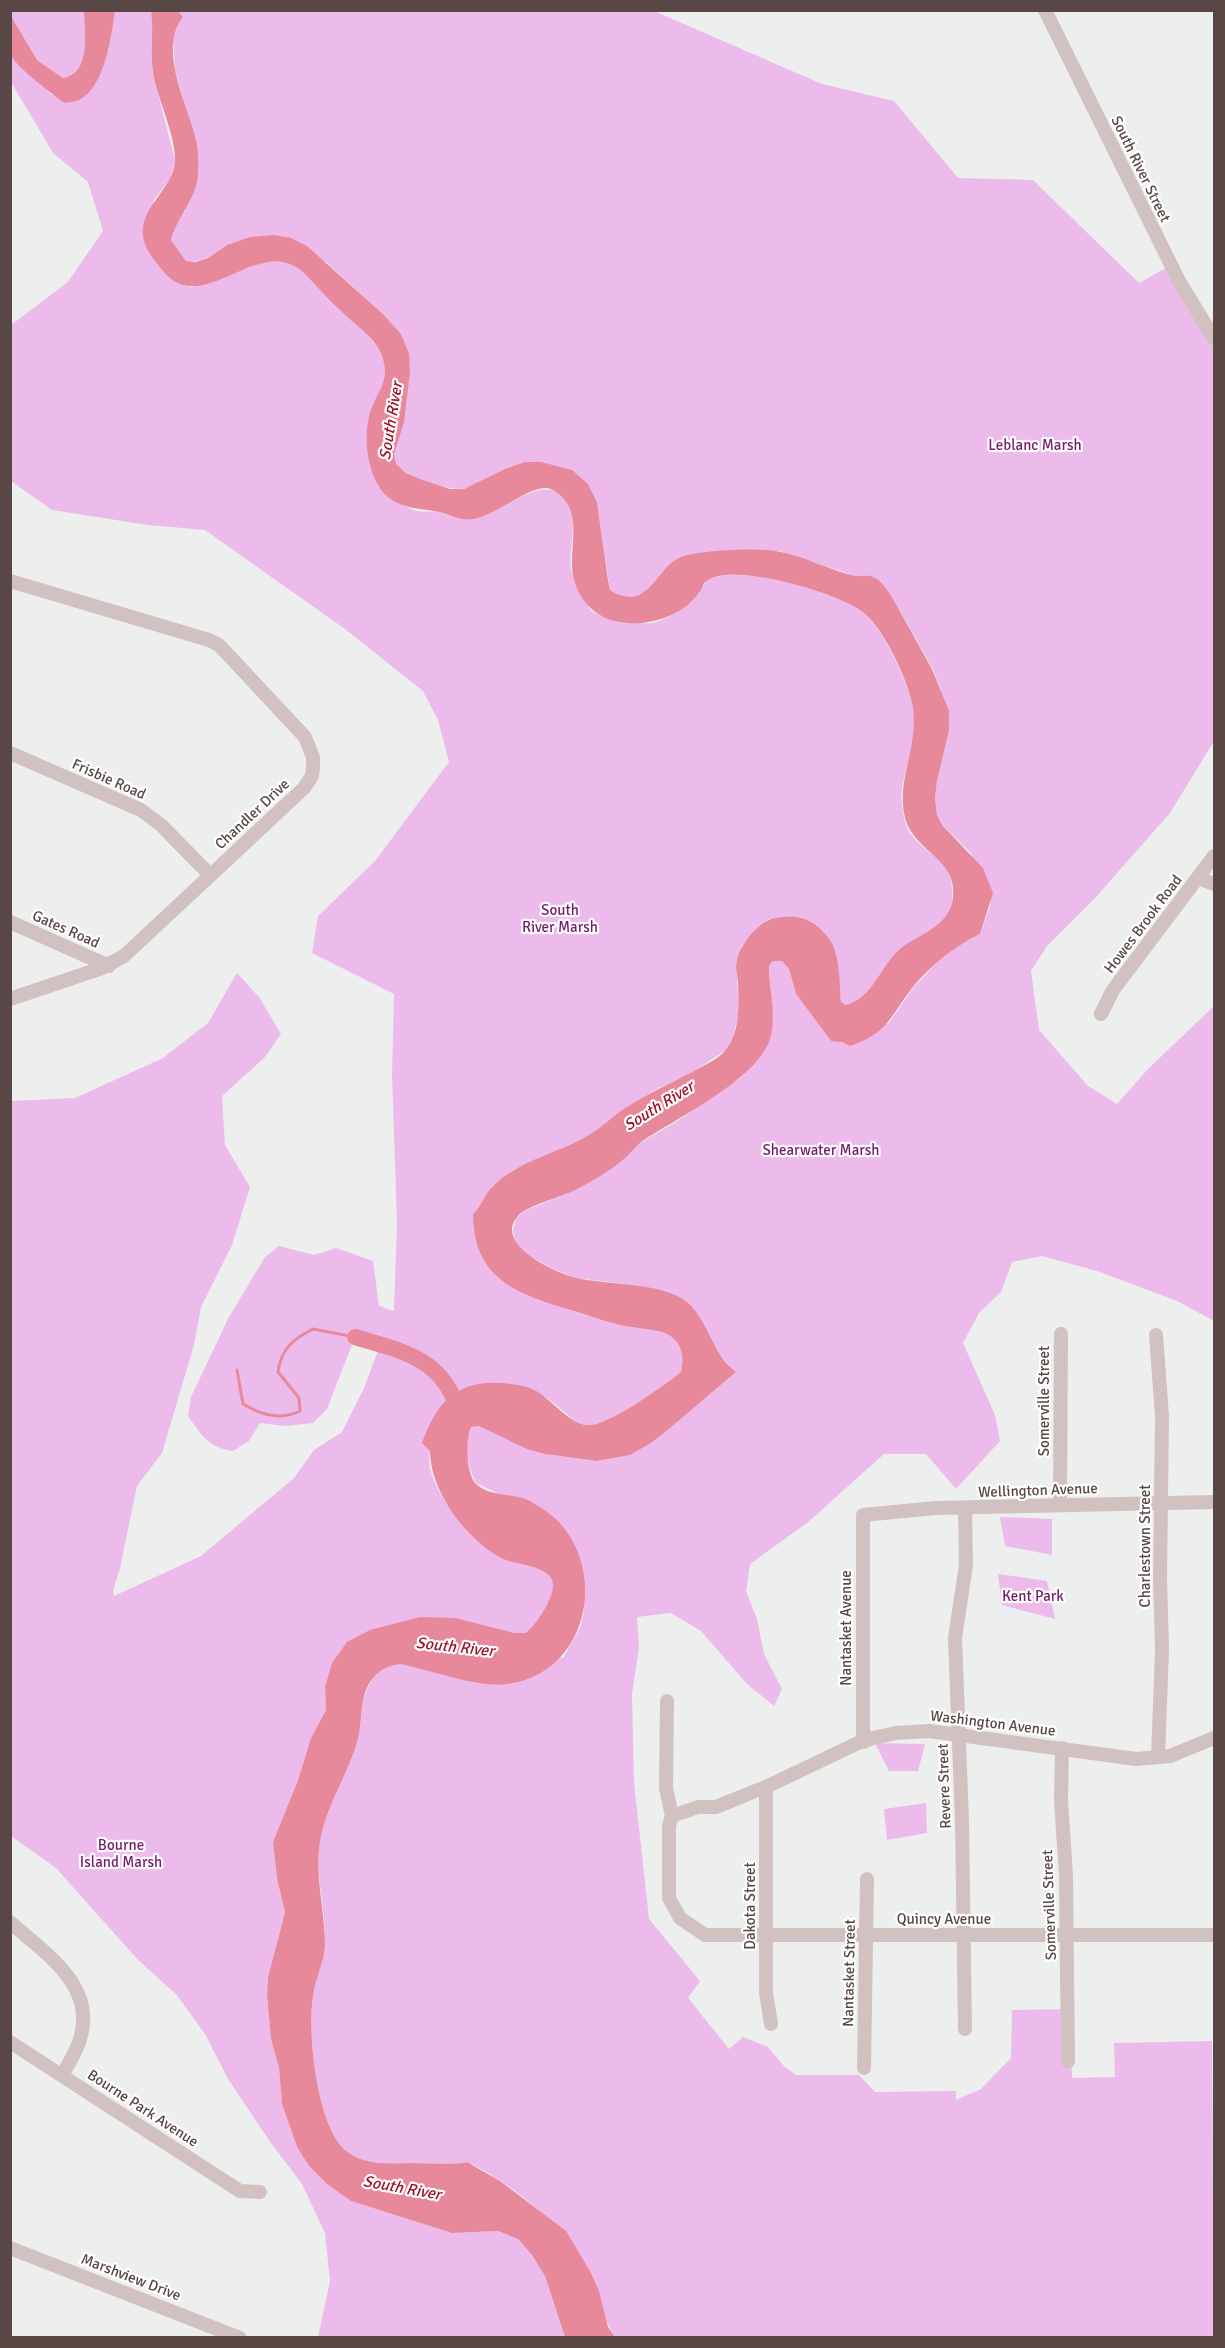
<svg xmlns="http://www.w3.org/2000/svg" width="1225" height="2348" font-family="Signika,sans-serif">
<rect width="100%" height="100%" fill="#ecefee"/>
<g fill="#ecbbec">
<path d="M10,11H84C84,31 92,73 63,78L37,60L11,16Z"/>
<path d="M115,11H151L154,29L152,70L175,160L170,179L153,201L191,287L223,278L263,262H291L301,269L346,316L367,334L380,351L385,364V381L380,391L392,500C400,503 409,509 417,511C423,512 430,511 436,512C449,514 458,520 471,519C499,517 550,464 569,505C578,526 568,549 571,569C574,583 585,599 591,611C600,615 610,621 621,623C626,624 633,622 639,622C643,623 648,624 652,623C662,622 672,614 680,609C686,605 694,600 698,595C703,589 704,581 712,578C745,566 837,591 864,613C882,627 912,689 914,713C914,720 914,728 913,735C911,760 899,782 902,806C904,816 905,828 912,836C934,861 955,861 952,901C950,926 912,937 897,952C884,965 865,1006 845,1005L841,1002L836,954L768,919L742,945L736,961L739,1012L733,1038L727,1049L689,1075L657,1089L627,1107L608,1124L583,1139L513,1170L492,1186L480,1207L473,1214C473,1278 515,1293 567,1309C585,1315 602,1321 620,1325C632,1328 660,1329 670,1335C683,1344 684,1358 681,1372C663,1385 608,1428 586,1425C576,1424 567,1414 560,1408C526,1380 502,1379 462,1389C453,1405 434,1435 430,1451C421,1483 474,1543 500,1557C515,1565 540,1564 551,1578C561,1590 536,1625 527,1633H515L479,1624L420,1617L401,1623L325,1687L326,1710L311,1738L298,1780L273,1842L277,1879L285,1912L268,1977L267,1995L271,2039L279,2068L282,2104L297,2147L309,2166L328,2185L351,2201L452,2233L498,2231L518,2239L532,2255L545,2276L565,2337H318L330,2281L325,2233L302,2184L271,2143L228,2079L205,2034L176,1994L138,1960L56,1868L11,1836V1101L75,1098L163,1058L208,1023L237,973L259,997L281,1034L265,1057L222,1096L225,1145L250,1187L232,1245L201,1307L194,1345L162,1453L137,1486L120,1568L113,1591L114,1596L201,1556L294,1478L314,1450L342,1432L364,1388L380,1345L355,1337L327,1409L313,1423L285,1426L260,1423L249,1441L233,1451C208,1447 202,1436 188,1416L191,1397L229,1317L265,1257L279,1246L314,1255L336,1248L373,1261L379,1306L394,1311L397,1222L392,1076L394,994L312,953L318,916L375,861L449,762L438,720L423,691L345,629L205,530L148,525L52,510L11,481V325L68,282L103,231L88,182L53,153L11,82L10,54L16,62L52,95L108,51Z"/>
<path d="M178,11H654L822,84L894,101L958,178L1033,180L1139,283L1175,263L1214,335V741L1170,813L1096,897L1047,946L1031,971L1039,1030L1088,1086L1117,1104L1149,1068L1214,1006V1321L1177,1301L1097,1271L1042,1256L1012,1262L1001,1292L979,1313L963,1343L995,1415L1000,1441L956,1489L926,1454H884L807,1523L750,1564L746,1591L757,1619L764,1654L782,1689L774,1706L747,1684L701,1631L671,1613L637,1617L639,1648L632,1694L634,1782L649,1919L700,1981L688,1998L729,2049L743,2037L768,2047L784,2066L796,2075H859L875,2092L956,2091V2100L981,2089L1011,2058L1012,2010L1070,2009L1072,2078L1115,2077L1114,2043L1212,2041L1214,2337H615C602,2318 601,2293 590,2272C567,2229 511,2182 467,2162C460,2165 420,2163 409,2163C387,2164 361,2165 344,2149C317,2124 307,2032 313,1997C315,1981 322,1965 324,1949C328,1917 316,1883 319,1849C322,1810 349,1776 358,1739C362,1723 360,1704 367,1690C370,1681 378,1669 387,1666C401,1660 418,1670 432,1670C445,1671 459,1668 472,1667C502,1664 532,1661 563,1658L581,1626L584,1610L583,1570L556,1520L528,1500L501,1495L476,1483C468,1467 462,1443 471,1427L479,1426L545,1454L597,1461L630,1455L651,1443L669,1429L736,1372L722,1358L699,1319L686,1302L626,1284L576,1278L549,1267L524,1252L515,1241L513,1230L516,1219L524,1211L566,1194L608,1171L640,1143L676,1122L740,1078L763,1052L770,1039L773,1020L769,966L773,961H782L789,969L796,994L831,1041L889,1023L913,988L937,962L955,947L980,934L991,904L971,853L942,825L937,815L935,798L937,781L949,731L943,696L933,669L892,597L847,573L779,551L746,550L682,557L661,573L646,591L635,597L625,598L610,590L597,502L588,484L479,483C473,485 467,488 461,489C446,489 403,477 396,463C395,460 394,457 394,454L409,353L401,334L383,314L325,261L227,245C213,255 203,263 186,261L171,240L174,225L185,211L184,103L175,69L173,39L175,26L183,17Z"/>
<path d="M1000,1517L1052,1519V1555L1005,1546Z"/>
<path d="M998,1574L1047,1581L1055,1619L1002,1605Z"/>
<path d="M875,1743L925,1744L918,1771H889Z"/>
<path d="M926,1803L927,1833L887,1840L884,1809Z"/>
</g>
<g fill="#e7899a">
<path d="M84,11H115C111,37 105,87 79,100C75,102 69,102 65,103C54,96 15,66 11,55C7,44 10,27 11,16L37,60L63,78C92,73 84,31 84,11Z"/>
<path d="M151,11H178L183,17C157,48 188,106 196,140C198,150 199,163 198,172C198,198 177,216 171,240L186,261L196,262L208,258L227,245L250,237L274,235L291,238L307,246L383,314L401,334L409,353L410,372L404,422L394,454L396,464L406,473L420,479L450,489H464L505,469L525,462H541L572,470L588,484L597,502L608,580L610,590C650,615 654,565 684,556C706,550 758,547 781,552C806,557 830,570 855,576C861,577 868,574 873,577C881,580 887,590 892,597L932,669L949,711V731L937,781L935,798L937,815L942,825L983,868L993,893L980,934C953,947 931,965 912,988C890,1017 888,1033 850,1046L842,1042L831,1041L796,994L789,969L782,961H773L769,966C769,990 777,1016 770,1039C757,1080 676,1118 641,1142C635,1147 631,1153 625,1158C610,1171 593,1181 575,1190C561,1197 531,1205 521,1213C488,1242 555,1273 577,1278C607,1285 662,1282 687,1302C702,1315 710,1339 721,1356C724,1362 731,1367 736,1372L669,1429L651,1443L630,1455L597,1461L545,1454L527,1449L479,1426L471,1427C465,1439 466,1474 476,1484C490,1497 512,1493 528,1500C537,1505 551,1514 558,1521C609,1575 586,1674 507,1684C477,1688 432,1670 400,1664C383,1666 373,1674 366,1690C360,1705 362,1723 358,1739C348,1777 322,1810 319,1850C316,1882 325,1913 325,1945C324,1963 315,1979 313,1997C307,2033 317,2124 344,2149C361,2165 387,2164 409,2163C419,2163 461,2165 467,2162L500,2181L566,2231L590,2271L599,2291L608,2327L615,2337H565L545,2276L532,2255L518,2239L498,2231L452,2233L351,2201L328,2185L309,2166L297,2147L282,2104L279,2068L271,2039L267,1995L268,1977L285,1912L277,1879L273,1842L298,1780L311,1738L326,1710L325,1687L332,1663L347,1642L370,1630L420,1617L455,1618L515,1633H526C536,1625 560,1591 551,1578C541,1564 515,1565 501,1558C466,1539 430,1491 430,1451L422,1443C437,1402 456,1380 502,1383C514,1384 528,1386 538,1392C551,1400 571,1424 586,1425C607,1428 664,1385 681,1372C684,1358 683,1344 669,1335C660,1329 632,1328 620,1325C602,1321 585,1314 567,1309C515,1293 473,1278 473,1214C482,1206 485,1193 494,1185C518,1162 553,1154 582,1139C600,1130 613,1115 630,1105C658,1088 687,1076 714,1060C741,1044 739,1009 738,982C737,975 735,966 737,959C740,948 746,940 753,932C764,921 770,918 784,917C803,915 815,922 827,936C841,952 839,982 841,1002L845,1005C871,1001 881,965 900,949C916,935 946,928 952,903C962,857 910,853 904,813C899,784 910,763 913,734C914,726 914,716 913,708C909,682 884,629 864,613C839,593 740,564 710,579C701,584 705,586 699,593C681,617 647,627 619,622C592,618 573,593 572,566C571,544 580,514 562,497C558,493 553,489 547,488C527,487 495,516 473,519C460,521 451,515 439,512C421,508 404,510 388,497C366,478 361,431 373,405C379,390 388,381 384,363C380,341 360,329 345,315C332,303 320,290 308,277C263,226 204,321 163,271C158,264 151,257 147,249C129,211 174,193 175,160C176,137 157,97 153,73C150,53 154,31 151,11Z"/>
</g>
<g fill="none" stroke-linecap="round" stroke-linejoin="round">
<path stroke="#e7899a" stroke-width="3" d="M237,1370L243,1404C261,1415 280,1421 300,1411L299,1398L278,1372C281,1349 293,1339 313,1329L355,1337"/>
<path stroke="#e7899a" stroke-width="16" d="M355,1337C404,1352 441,1357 459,1411"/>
<g stroke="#d1c1c0" stroke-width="14">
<path d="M1045,10L1180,283L1214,338"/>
<path d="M10,581L209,640L219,645L305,737L313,757V767L312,776L304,788L124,956L102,968L10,999"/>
<path d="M10,753L141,810L161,825L210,875"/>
<path d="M1198,878L1214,884"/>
<path d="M10,922L109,966"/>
<path d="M1101,1014L1113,990L1214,856"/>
<path d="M1156,1335L1162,1416L1160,1578L1162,1650L1158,1757"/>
<path d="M1060,1505L1061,1334"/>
<path d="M667,1701L666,1788L672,1816L669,1826V1898L680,1918L705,1935H1214"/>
<path d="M863,1742V1515L936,1508L1214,1502"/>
<path d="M1062,1748L1061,1801L1066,1875L1068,2061"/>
<path d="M766,1787V1993L771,2024"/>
<path d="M672,1816L698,1807H716L770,1785L858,1743L873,1738L896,1733L929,1731L1136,1759L1170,1756L1214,1738"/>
<path d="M10,1922C46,1954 99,1987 79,2042C75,2054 68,2065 62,2075"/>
<path d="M965,2029L962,1821L955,1638L966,1565L965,1508"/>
<path d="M10,2042L240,2191L260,2192"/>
<path d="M864,2068L867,1879"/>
<path d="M10,2248L240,2338"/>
</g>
</g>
<g text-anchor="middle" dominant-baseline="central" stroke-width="4.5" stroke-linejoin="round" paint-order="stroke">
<g font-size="15" fill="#584745" stroke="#fff">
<text transform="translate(1141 169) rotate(64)">South River Street</text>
<text transform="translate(109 779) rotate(24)">Frisbie Road</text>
<text transform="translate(252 814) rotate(-43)">Chandler Drive</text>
<text transform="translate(1143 924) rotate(-53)">Howes Brook Road</text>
<text transform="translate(66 929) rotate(24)">Gates Road</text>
<text transform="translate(1044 1401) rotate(-90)">Somerville Street</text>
<text transform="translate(1038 1490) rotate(-2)">Wellington Avenue</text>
<text transform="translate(1145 1546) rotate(-90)">Charlestown Street</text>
<text transform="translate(846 1628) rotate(-90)">Nantasket Avenue</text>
<text transform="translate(993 1723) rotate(7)">Washington Avenue</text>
<text transform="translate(944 1786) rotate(-92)">Revere Street</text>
<text transform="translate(1049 1905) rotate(-92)">Somerville Street</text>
<text transform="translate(750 1906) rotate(-90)">Dakota Street</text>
<text x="944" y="1919">Quincy Avenue</text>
<text transform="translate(849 1973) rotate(-89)">Nantasket Street</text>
<text transform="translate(143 2108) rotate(33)">Bourne Park Avenue</text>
<text transform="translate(131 2277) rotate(21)">Marshview Drive</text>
</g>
<g font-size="15" fill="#761a6b" stroke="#fff">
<text x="1035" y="445">Leblanc Marsh</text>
<text x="560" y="910">South<tspan x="560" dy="17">River Marsh</tspan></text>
<text x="821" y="1150">Shearwater Marsh</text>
<text x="1033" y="1596">Kent Park</text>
<text x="121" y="1845">Bourne<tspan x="121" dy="17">Island Marsh</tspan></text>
</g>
<g font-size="16" font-style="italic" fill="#9f122b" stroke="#fff">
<text transform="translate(391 421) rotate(-81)">South River</text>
<text transform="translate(659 1106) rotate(-32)">South River</text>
<text transform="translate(455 1647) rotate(6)">South River</text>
<text transform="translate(402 2188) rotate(10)">South River</text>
</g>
</g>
<rect width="1225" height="2348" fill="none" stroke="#584745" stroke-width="24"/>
</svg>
